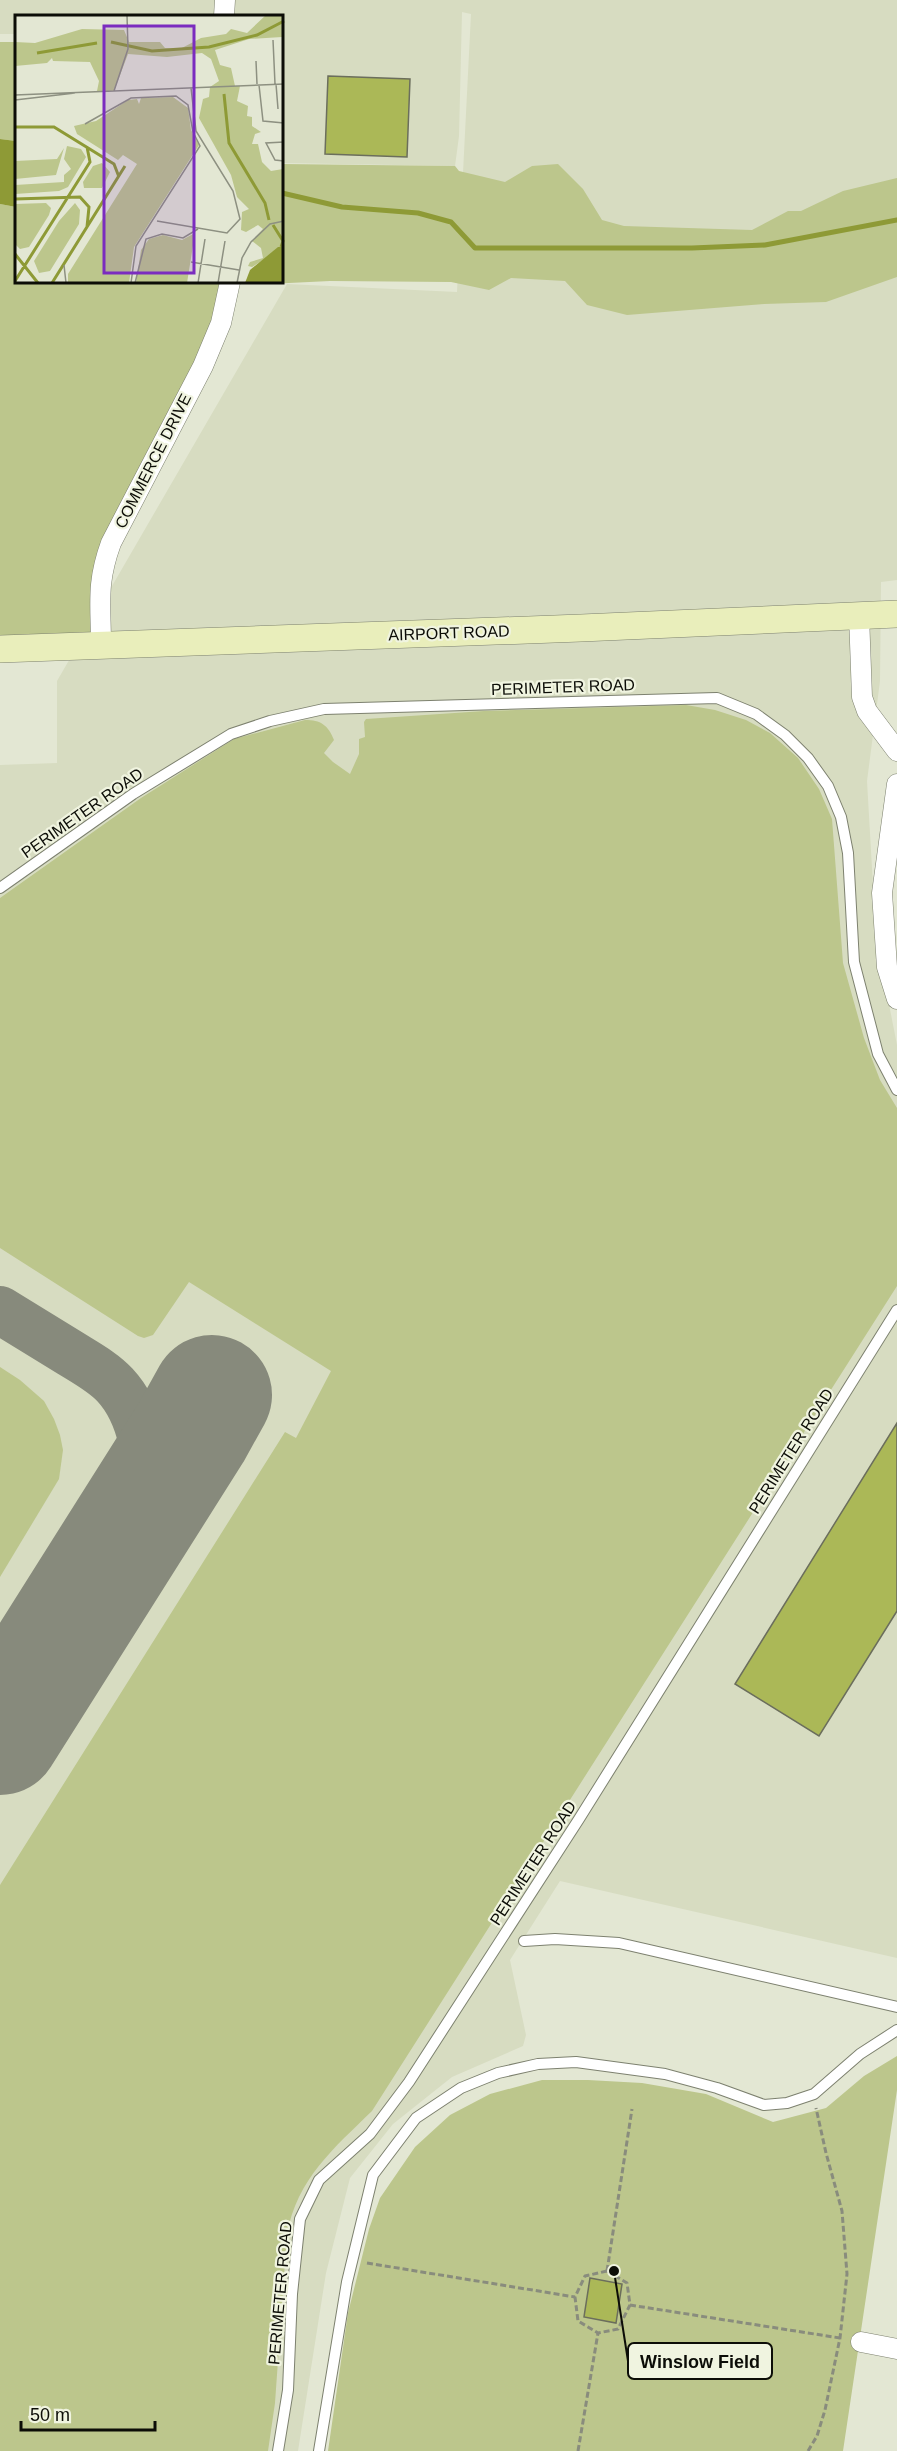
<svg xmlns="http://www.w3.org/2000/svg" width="897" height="2451" font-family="Arial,sans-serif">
<rect width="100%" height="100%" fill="#e3e7d3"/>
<path fill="#d7dcc1" d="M0,0H897V580L881,582L880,681L867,781L876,938L897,1045V1958L560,1881L510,1960L526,2035L523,2046L452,2077L393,2124L350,2178L326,2273L298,2451H0V765L57,763V681L287,284L457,292L471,14L462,12L459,136L455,166L282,163V16H16V34H0Z"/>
<g fill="#bcc68c">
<path d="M0,42H16V141L0,139Z"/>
<path d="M282,164L455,166L459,171L505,182L532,166L558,164L583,189L602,220L624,226L752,230L788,211H801L843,191L897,178V277L826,302L764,304L627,315L587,305L565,281L511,278L489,290L451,282L330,281L268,284L247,282H282Z"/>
<path d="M0,204L16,207V282H233L105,559L102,643L0,649Z"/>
<path d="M686,705L715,710L746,720L770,733L798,758L819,789L832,819L843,963L864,1038L880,1080L897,1108V1286L372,2111C334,2148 297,2179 287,2234L275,2403L268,2451H0V1885L285,1432L296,1438L331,1371L189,1282L153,1335L144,1338L138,1336L0,1248V898L141,798L234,739L305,720C321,720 328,725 334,740L324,753L333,762L350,774L359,754V739L365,737L364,722L366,719L484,711Z"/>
<path d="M0,1367L20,1380L44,1401L54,1419L60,1435L63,1450L59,1479L0,1577Z"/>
<path d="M897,2056V2090L843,2451H328L348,2313L369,2229L380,2198L415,2147L450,2115L490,2094L542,2080H588L642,2083L706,2094L773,2122L826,2108L864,2076Z"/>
</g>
<path fill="#8e9a36" d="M0,139L16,141V207L0,204Z"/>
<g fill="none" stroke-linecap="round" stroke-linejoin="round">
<path stroke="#8e9a36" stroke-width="5" d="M282,193L342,207L418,213L451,222L475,248H692L765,245L897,220"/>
<path stroke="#878a7c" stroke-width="48" d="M0,1310C23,1324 47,1339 70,1353C86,1363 103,1372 115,1385C143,1415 149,1464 147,1503"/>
<path stroke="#878a7c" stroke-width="120" d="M0,1735L192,1431L212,1395"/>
</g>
<g fill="#abb857" stroke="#6b6e5c" stroke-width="1.5">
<path d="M328,76L410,79L407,157L325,154Z"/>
<path d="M897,1423V1611L819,1736L735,1684Z"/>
<path d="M590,2278L622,2284L616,2323L584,2317Z"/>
</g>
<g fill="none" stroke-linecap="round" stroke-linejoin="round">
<g stroke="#7d816f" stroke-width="12">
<g id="lane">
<path d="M0,888L133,794L231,734L270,721L324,709L717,698L756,714L785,735L808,758L828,786L841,817L848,853L854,962L878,1054L897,1090"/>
<path d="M524,1941L555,1939L619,1943L897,2007"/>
<path d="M278,2451L288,2390L292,2294L300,2219L319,2180L370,2134L409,2082L579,1819L897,1310"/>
<path d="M319,2451L347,2282L373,2175L416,2118L461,2088L498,2073L538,2064L576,2062L665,2074L717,2088L764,2105L787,2103L814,2094L860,2054L897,2030"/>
</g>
</g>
<g stroke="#7d816f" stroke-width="21">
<g id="street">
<path d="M224,16L225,0"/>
<path d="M859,615L862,697L867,711L897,751"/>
<path d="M101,646C101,604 96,584 111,543L203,366L221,323L230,282"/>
<path d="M897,784L882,893L887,967L897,999"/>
<path d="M861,2342L897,2349"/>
</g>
</g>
<g stroke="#7d816f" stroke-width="28">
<path id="secondary" d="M0,649L581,628L897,614"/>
</g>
<g stroke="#898c7d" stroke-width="3" stroke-dasharray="6 3" stroke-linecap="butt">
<path d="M367,2263L575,2297"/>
<path d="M607,2271L627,2283L630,2305L618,2329L598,2333L578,2321L575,2297L585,2276Z"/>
<path d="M607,2271L632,2109"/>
<path d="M630,2305L840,2338"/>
<path d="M578,2451L598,2333"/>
<path d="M808,2451L817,2436L825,2410L840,2338L847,2274L842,2211L826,2153L816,2108"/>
</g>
<use href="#lane" stroke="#fff" stroke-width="10"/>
<use href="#street" stroke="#fff" stroke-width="20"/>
<use href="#secondary" stroke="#e9eebb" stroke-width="27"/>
</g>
<g text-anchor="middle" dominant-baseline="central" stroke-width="4.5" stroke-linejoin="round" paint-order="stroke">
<g font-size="16" fill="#0c0d07" stroke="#f0f4e0">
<text transform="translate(153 461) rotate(-63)">COMMERCE DRIVE</text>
<text transform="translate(449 633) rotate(-2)">AIRPORT ROAD</text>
<text transform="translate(563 687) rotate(-2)">PERIMETER ROAD</text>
<text transform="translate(82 813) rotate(-35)">PERIMETER ROAD</text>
<text transform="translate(791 1451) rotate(-58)">PERIMETER ROAD</text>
<text transform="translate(533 1863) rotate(-57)">PERIMETER ROAD</text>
<text transform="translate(280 2293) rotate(-85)">PERIMETER ROAD</text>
</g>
</g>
<g transform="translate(15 15)">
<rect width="268" height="268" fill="#e3e7d3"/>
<path d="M251,0H268L267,22L234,24L200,35L205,50L216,53L220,71H225L222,86L233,91L232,101L237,102V111L246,117L240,119L237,129H243L247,147L256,156L268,154V232L237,252L233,251L235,247L248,243L246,233L237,226L248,214L243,210L231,217L226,215L227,197L234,194L222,182L216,160L184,103L188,84L194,82L195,72L204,66L196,44L187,38L152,42L113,39L99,76H82L84,66L75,47L38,46L37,43L32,48L0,51V27L20,28L67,14L109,15L114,27H145L150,33L165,34L186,23L211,19L216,14L232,18ZM158,82L173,93L176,115L184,130L119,232L114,268H53V259L122,149L108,140L103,145L62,119L59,111L81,106L113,85L122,84L124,89L126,83ZM52,131L66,134L71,142L53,172L44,176L0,179V170L49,167V160L56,154L49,144ZM49,133L41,160L0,164V146L42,144ZM87,148L95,157L87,173H69L68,167L78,151ZM31,188L36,193L34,200L14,232L5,234L0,229V189ZM60,188L65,195L64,209L35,256L24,258L19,246L44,206ZM180,218L172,268H121L126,235L134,224L148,220L167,225Z" fill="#bcc68c"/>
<path d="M263,232H268V268H230L235,255Z" fill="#8e9a36"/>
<path fill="none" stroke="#8e9a36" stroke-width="3" d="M96,27L137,36L194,32L242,20L269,6M22,38L82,28M209,79L214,128L250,188L254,205M0,112H39L99,149L104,162M0,184L65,182L74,192L72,212M258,210L268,226L266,232M0,239L23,268M0,266L75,147L72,132M37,268L110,151"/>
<path fill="none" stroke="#8d9081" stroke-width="1.5" d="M258,25L260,69M241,46L242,69M261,69L263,94M244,70L248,106L269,108M99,76L113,34L112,0M0,80L269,69M0,85L60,78M70,109L116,83L161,81L173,90L178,117L185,131L121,231L116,268M269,127L251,128L260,145L269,146M142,206L212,218L225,204L218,176L181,116L176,73M176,247L224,255M49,250L51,268M120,268L131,224L147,219L168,223L183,214M183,268L190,224M203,268L210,226M222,268L227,243L236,227L255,209L269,206"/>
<path fill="#7b2cbf" fill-opacity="0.15" stroke="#7b2cbf" stroke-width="3" d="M89,11H179V258H89Z"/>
<rect width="268" height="268" fill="none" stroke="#0c0d07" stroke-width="3"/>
</g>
<path fill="none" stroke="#0c0d07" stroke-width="2" d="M614 2271L628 2361"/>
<circle fill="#0c0d07" stroke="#f0f4e0" stroke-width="2" cx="614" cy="2271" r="6"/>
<rect fill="#f0f4e0" stroke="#0c0d07" stroke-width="2" x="628" y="2343" width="144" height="36" rx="6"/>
<g font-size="18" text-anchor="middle" font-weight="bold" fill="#0c0d07">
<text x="700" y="2368">Winslow Field</text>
</g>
<path d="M21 2421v9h134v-9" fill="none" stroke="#0c0d07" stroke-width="3"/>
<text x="30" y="2421" font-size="18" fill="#0c0d07" stroke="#f0f4e0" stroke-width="4.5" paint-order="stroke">50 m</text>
</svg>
